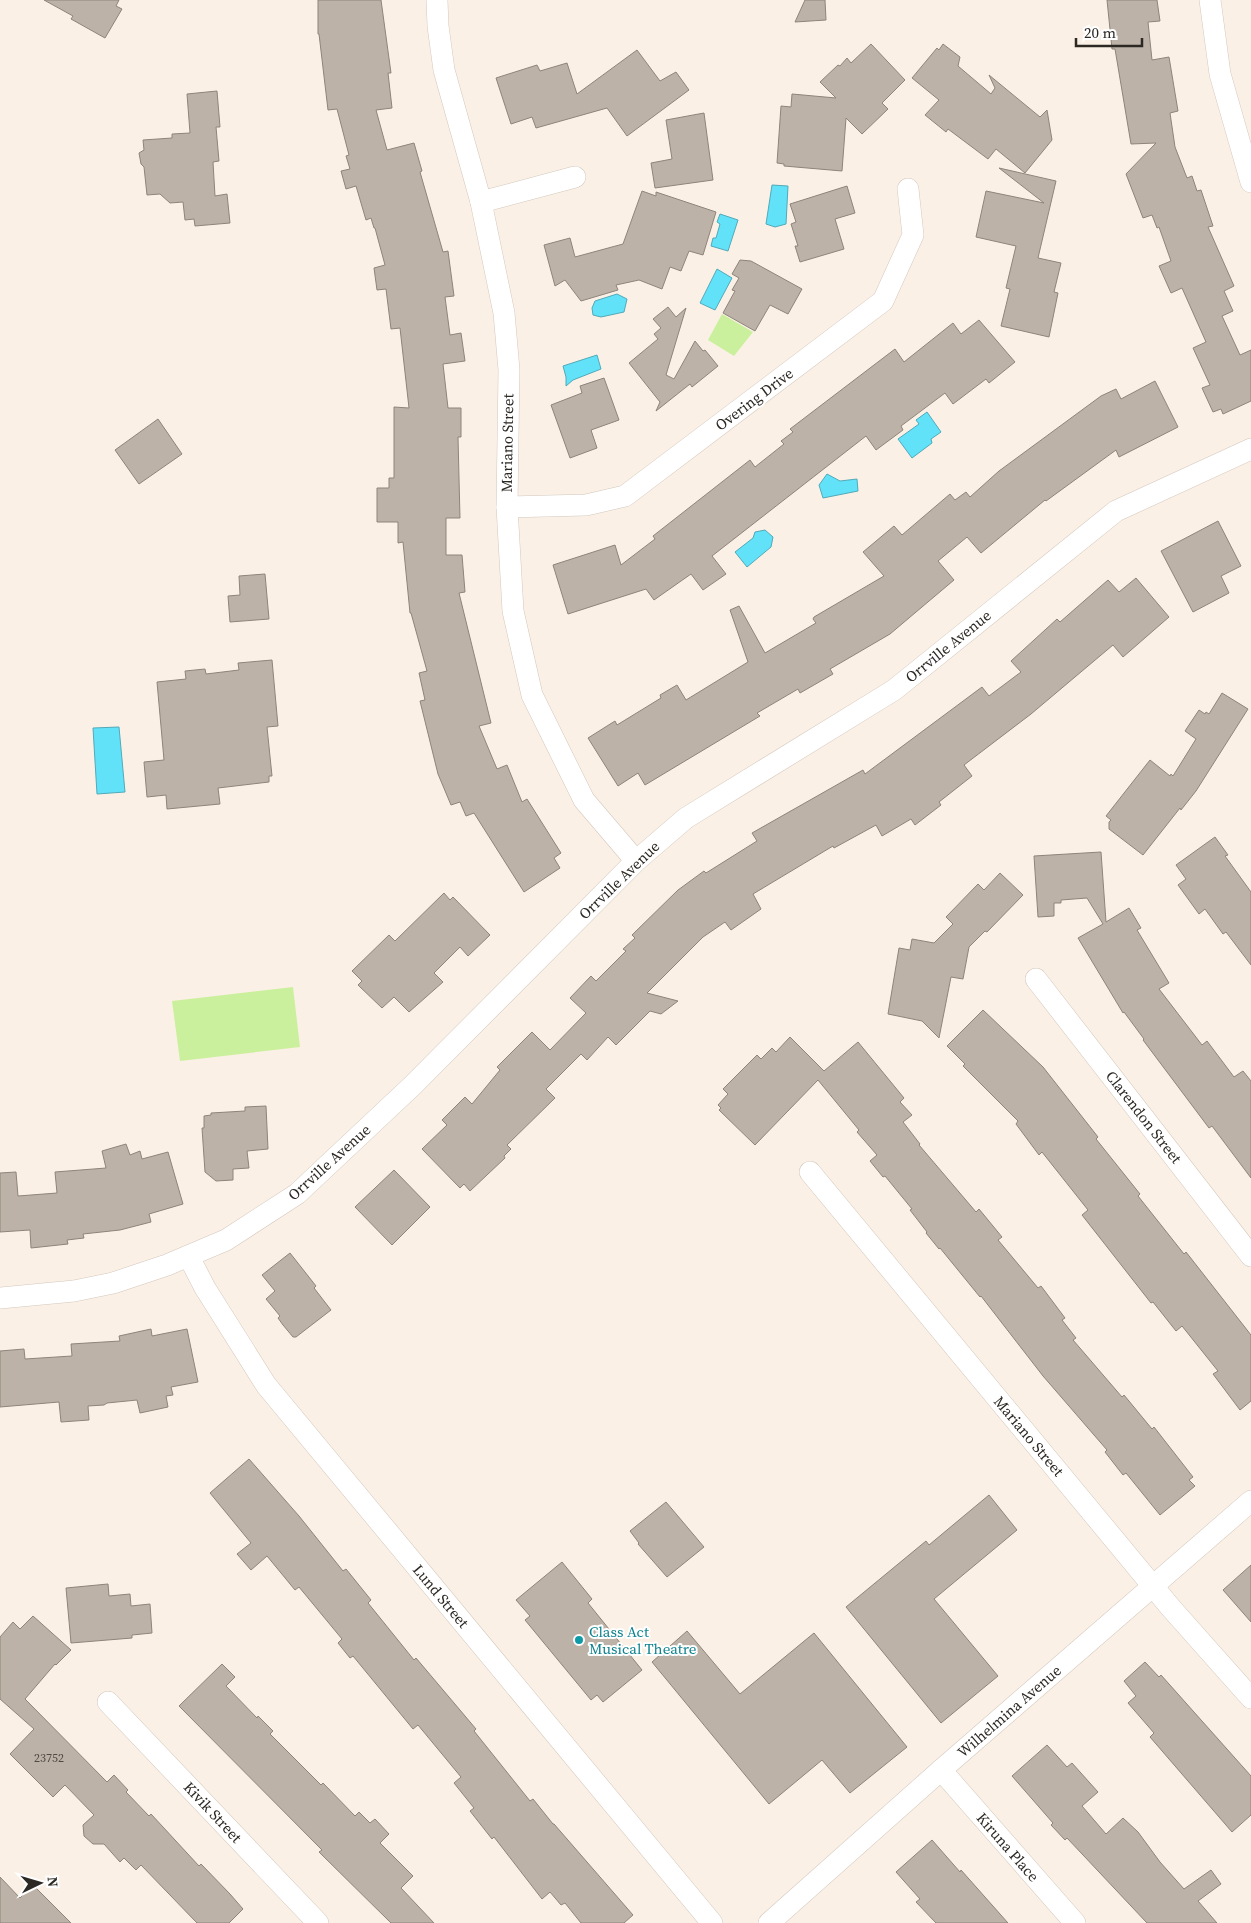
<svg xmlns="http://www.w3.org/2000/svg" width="1251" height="1923" font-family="'Source Serif 4',serif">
<rect width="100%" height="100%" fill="#fbf0e5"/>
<g fill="#cbf09d">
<path d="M722,314L753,332L734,356L708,340Z"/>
<path d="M293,987L300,1047L180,1061L172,1001Z"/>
</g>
<g fill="#61e2f9" stroke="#51aab9">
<path d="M772,185L788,186L786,224L775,227L766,224Z"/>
<path d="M720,214L738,220L728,251L711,246L713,238H716L720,224L717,222Z"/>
<path d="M717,269L732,278L715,310L700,303Z"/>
<path d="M617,294L627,299L624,312L601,317L593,315L592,308L595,301Z"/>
<path d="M597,355L601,369L573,380L566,386V377L563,366Z"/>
<path d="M927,412L941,432L931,439L932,443L912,458L898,439L919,424L916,420Z"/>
<path d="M827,474L840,481L857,479L858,491L823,498L819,485Z"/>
<path d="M765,530L773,537L771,547L747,567L735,552L753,538L755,532Z"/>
<path d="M119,727L125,792L97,794L93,728Z"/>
</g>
<g fill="#bcb2a7" stroke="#8e857a">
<path d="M44,0H119L116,6L122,9L105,38L71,19L73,16Z"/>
<path d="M318,0H381L391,73H388L392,108L376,110L387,150L414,143L422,171L420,172L443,252L448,251L454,296L445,297L450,335L461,333L465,361L443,364L448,408H461V437H458L460,518H446V555H462L465,592L459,593L491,723L479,726L497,769L507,765L522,802L527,799L561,853L554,858L560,868L524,892L474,813L466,816L460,802L451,805L438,774L420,701L425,700L419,673L427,671L411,613H410L403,542L398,543V522H377V488H389V478H394V407L409,408L400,328L391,329L386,289L377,290L374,268L385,265L375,228H374L371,218L366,220L356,186L346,189L341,171L350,169L346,156L349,155L337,109L328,110L319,34H318Z"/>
<path d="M805,0H825L826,20L795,22Z"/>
<path d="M1107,0H1157L1160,21L1148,22L1152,60L1169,57L1178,111L1170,113L1175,147L1187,178L1192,176L1197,191L1201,190L1213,226L1208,227L1234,286L1224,291L1233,311L1222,316L1240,355L1251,350V401L1223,414L1221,409L1213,412L1202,388L1210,385L1193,348L1206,342L1182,288L1171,293L1159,266L1171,261L1159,227L1157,228L1152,215L1143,218L1126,174L1156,143L1131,144L1115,49H1112Z"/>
<path d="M871,44L905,80L882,103L888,109L862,134L846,118L842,171L784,166V164L777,163L781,106L791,107L792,94L836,98L820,82L838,65L840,66L847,58L851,63Z"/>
<path d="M943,44L960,57L958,66L991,94L995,88L989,75L1040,117L1047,110L1052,140L1025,173L996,149L988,159L948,129L946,132L925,115L939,100L912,78L937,48L939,50Z"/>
<path d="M637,50L660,81L676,72L689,90L627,136L607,108L536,128L532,117L511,124L496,78L537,65L540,71L567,63L577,94Z"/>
<path d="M217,91L220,127H216L219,161L213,162L215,196L227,194L230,223L195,226L194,219L185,220L183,202L170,203L160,194L147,195L144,167L141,164L139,153L144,150L143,140L172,138V134L190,133L187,94Z"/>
<path d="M704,113L713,180L655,188L651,163L672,159L666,120Z"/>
<path d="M999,168L1056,181L1038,258L1061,263L1054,292L1058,293L1049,337L1001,326L1010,289L1006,288L1016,246L976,237L986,191L1044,203Z"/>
<path d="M847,186L855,213L835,219L844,249L800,262L795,246H798L791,224L796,222L790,204Z"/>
<path d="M642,191L656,196V192L716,212L703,255L689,251L681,271L670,267L662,289L639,280L616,285L618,290L581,301L565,280L555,286L544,245L570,238L575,257L623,244Z"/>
<path d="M740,260L751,261L802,289L788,314L770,305L755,331L723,313L735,291L732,290L739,278L732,274Z"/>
<path d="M668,307L676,317L686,308L666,375L674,379L695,341L703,351L705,350L718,366L692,387L690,384L656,411L660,402L629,363L658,339L654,334L661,328L653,319Z"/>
<path d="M979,320L1015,362L989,383L986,379L953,404L945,393L901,426L903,430L876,450L866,436L712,556L726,574L703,590L691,574L654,600L646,589L568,614L553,565L615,545L621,565L655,539L653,536L750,460L755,467L784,444L781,441L793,432L790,429L895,349L904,362L953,323L961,334Z"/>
<path d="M604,378L619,420L591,430L597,448L570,458L551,405L582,393L580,386Z"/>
<path d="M1155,381L1178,427L1119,457L1116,450L1046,501L1045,500L981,553L967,537L938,561L954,580L890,634L830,669L833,674L800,693L798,689L757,713L760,716L645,785L638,773L618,786L588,738L615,721L617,725L661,698L660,695L677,685L686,700L748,662L730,610L739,606L765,653L816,623L813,619L814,617L884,576L863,552L894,526L902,535L950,494L955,500L966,492L970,497L999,471L1101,396L1116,389L1121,399Z"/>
<path d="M158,419L182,454L139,484L115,450Z"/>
<path d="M1218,521L1241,566L1221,576L1229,593L1193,612L1161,551Z"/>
<path d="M265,574L269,619L230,622L228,596L240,595L239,576Z"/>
<path d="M1136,578L1169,617L1123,657L1113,645L1031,714L964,765L972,776L939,802L941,805L915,825L911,819L882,836L876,825L834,848L833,846L753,894L761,909L731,930L725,922L703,937L647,993L678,1001L661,1014L650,1011L616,1045L608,1037L587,1060L581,1054L546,1089L555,1098L507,1145L511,1149L504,1156L505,1158L470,1191L464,1184L460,1188L422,1149L447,1125L442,1120L465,1097L472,1104L500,1070L497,1067L532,1032L550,1050L586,1013L570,998L591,976L596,981L626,951L623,949L635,938L632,935L678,890L704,871L706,873L757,841L752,833L863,770L865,774L982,687L989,696L1021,672L1011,661L1057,619L1060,622L1108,580L1119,592Z"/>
<path d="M272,660L278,726L267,727L272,776H269V782L218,788L220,804L167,809L166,795L147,797L144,762L164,760L157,682L186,679L185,671L205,669L206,674L239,670L238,663Z"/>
<path d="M1222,693L1248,709L1196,791L1181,810L1180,808L1143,855L1109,829V822L1111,820L1106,816L1150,760L1170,776L1171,774L1173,776L1196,739L1185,731L1199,710L1205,714L1206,712L1209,714Z"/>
<path d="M1215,837L1228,855L1225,856L1251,892V965L1226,932L1223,934L1205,909L1199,914L1178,885L1186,879L1176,865Z"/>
<path d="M1101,852L1106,922L1129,908L1141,928L1137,930L1169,983L1159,989L1202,1045L1207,1041L1234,1077L1243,1071L1251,1081V1178L1212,1126L1209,1128L1143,1040L1144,1039L1124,1012L1123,1013L1078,938L1103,924L1087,898L1061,900V903H1054V916L1038,917L1034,856Z"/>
<path d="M1000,873L1023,895L987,932L985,931L969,947L963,979L951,977L939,1038L922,1021L888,1014L899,948L910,950L912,939L934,943L953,924L946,917L978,884L984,890Z"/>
<path d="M444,893L450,900L453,897L490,935L468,956L460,947L434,973L443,982L409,1012L394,997L382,1008L358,985L362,981L352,971L389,935L395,941Z"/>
<path d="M983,1010L1043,1067L1098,1137L1096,1139L1140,1194L1138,1196L1184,1254L1186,1252L1251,1335V1401L1240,1410L1213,1374L1218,1371L1182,1326L1176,1331L1153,1302L1151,1303L1082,1215L1088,1210L1042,1152L1039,1155L1016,1124L1018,1121L963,1066L965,1064L947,1046Z"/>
<path d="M790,1037L824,1071L858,1042L904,1098L900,1102L912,1115L903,1122L920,1144L919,1145L976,1212L979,1209L1002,1237L998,1240L1038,1288L1041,1286L1065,1318L1062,1320L1076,1338L1073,1340L1122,1397L1124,1395L1152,1429L1154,1427L1193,1477L1189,1480L1195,1486L1160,1515L1126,1473L1123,1475L1105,1452L1107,1450L1043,1376L981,1296L980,1297L940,1248L939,1249L926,1233L927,1232L910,1210L912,1209L885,1176L883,1177L870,1161L877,1155L857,1132L859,1130L818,1080L755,1145L719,1110L721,1108L718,1105L728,1094L723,1089L757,1055L761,1059L772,1048L776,1052Z"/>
<path d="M266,1106L268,1149L247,1151L249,1168L233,1169V1180L216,1181L205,1172L202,1128H204V1116L211,1115V1113L245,1111V1107Z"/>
<path d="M126,1144L130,1155L140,1151L142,1159L168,1152L183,1204L149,1214L151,1222L120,1230L83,1234L84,1238L67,1240L68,1244L31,1248L30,1230L0,1232V1173L16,1172L18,1196L57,1193L55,1172L106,1168L102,1151Z"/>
<path d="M394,1170L430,1207L392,1245L355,1207Z"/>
<path d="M290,1253L316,1286L314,1288L331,1310L296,1337H293L283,1325L278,1318L280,1316L266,1299L275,1291L262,1275Z"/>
<path d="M151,1329L152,1336L187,1329L198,1382L171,1387L173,1395L166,1396L168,1407L140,1413L137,1400L107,1403L104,1405L88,1406L89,1420L61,1422L59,1402L0,1407V1351L24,1349L25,1359L72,1356L71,1344L120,1341L119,1336Z"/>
<path d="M249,1459L299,1516L343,1571L346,1569L371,1600L368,1603L414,1660L416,1658L476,1729L474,1731L530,1801L533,1799L553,1824H554L633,1915L624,1923H581L565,1903L561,1905L550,1892L542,1899L494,1837L492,1839L470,1811L474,1808L454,1783L461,1777L418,1725L413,1729L353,1656L350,1658L338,1643L342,1639L299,1587L295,1590L267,1556L251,1570L237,1554L251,1543L210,1493Z"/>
<path d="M989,1495L1017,1530L934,1599L998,1676L941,1723L846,1607L926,1541L929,1545Z"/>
<path d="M666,1502L704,1547L667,1577L638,1544L639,1543L630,1531Z"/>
<path d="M562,1562L592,1599L588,1603L642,1670L603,1702L597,1695L591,1700L525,1620L530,1616L516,1600Z"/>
<path d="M1251,1565V1622L1223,1590Z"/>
<path d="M108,1584L109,1596L130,1594L131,1606L150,1604L152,1633L132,1635V1638L71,1643L66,1588Z"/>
<path d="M33,1616L71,1650L56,1665L55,1664L25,1699L107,1782L114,1775L128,1790L126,1792L149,1816L151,1814L199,1866L201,1864L230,1894L243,1909L229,1923H197L141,1865L136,1870L124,1858L120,1862L104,1844H93L84,1836L83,1825L94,1815L65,1785L53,1797L10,1754L34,1729L0,1699V1637L13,1622L20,1629Z"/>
<path d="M687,1631L740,1694L814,1633L907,1747L850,1793L822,1760L769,1804L652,1662Z"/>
<path d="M1145,1662L1159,1677L1161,1675L1251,1776V1815L1232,1832L1150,1737L1154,1733L1128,1703L1136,1696L1124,1681Z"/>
<path d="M222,1664L235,1677L226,1686L257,1718L258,1716L273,1731L270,1734L321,1785L323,1783L355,1816L359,1812L370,1823L375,1819L389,1834L380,1843L413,1876L401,1888L434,1923H391L319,1852L322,1850L179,1706Z"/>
<path d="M1047,1745L1067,1767L1072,1763L1098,1792L1082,1806L1106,1834L1123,1818L1138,1832L1160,1862L1184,1889L1211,1870L1221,1884L1198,1901L1217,1923H1147L1067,1838L1065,1840L1051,1825L1053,1823L1012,1776Z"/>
<path d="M932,1840L960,1872L961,1870L1008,1923H936L916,1902L920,1899L896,1872Z"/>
<path d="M0,1877L20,1898L33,1885L71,1923H0Z"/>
</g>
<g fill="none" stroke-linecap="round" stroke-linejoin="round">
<g stroke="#d3c8bd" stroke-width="22">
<g id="street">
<path d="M437,0L438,26L444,70L481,202L504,313L509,370L507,507L513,611L532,695L584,800L636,861"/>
<path d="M1210,0L1220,74L1251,182"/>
<path d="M481,202L575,177"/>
<path d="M507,507L586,505L625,496L883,301L913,235L908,189"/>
<path d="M1036,979L1251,1256"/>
<path d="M810,1172L1171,1608L1251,1698"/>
<path d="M189,1257L205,1288L266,1385L712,1923"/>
<path d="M0,1298L74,1291L113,1283L167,1265L226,1240L297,1194L412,1086L636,861L686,818L894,690L1116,511L1251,449"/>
<path d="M108,1702L318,1923"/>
<path d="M941,1770L1075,1923"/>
<path d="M769,1923L941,1770L1251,1501"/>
</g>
</g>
<use href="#street" stroke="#fff" stroke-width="21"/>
</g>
<circle fill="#0f9aa8" stroke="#fff" stroke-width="2" cx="579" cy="1640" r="5"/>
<g text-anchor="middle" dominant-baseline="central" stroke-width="4" stroke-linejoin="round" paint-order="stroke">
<g font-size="12" fill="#504a45">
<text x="49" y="1758">23752</text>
</g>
<g font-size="15" fill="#2c2824" stroke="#fff">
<text transform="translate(754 399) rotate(-37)">Overing Drive</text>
<text transform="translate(507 443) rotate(-89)">Mariano Street</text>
<text transform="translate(948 646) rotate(-39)">Orrville Avenue</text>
<text transform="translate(619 880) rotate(-44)">Orrville Avenue</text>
<text transform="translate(1144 1117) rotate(52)">Clarendon Street</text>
<text transform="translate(329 1162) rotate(-42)">Orrville Avenue</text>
<text transform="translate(1029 1436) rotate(50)">Mariano Street</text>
<text transform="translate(441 1596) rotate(50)">Lund Street</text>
<text transform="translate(1009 1711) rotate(-41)">Wilhelmina Avenue</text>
<text transform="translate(213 1812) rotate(47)">Kivik Street</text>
<text transform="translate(1008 1847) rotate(49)">Kiruna Place</text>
</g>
<g font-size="15" fill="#0d838f" stroke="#fff" text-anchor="start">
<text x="589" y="1631">Class Act<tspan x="589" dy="17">Musical Theatre</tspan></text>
</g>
</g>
<g transform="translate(40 1883) rotate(85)" stroke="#ffffff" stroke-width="4" paint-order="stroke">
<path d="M0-4L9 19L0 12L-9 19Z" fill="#2c2824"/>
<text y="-8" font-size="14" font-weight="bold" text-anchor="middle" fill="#2c2824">N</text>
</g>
<path d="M1076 38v8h66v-8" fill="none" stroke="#2c2824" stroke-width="2.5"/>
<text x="1084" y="38" font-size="15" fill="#2c2824" stroke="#ffffff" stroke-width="4" paint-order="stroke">20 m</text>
</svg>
